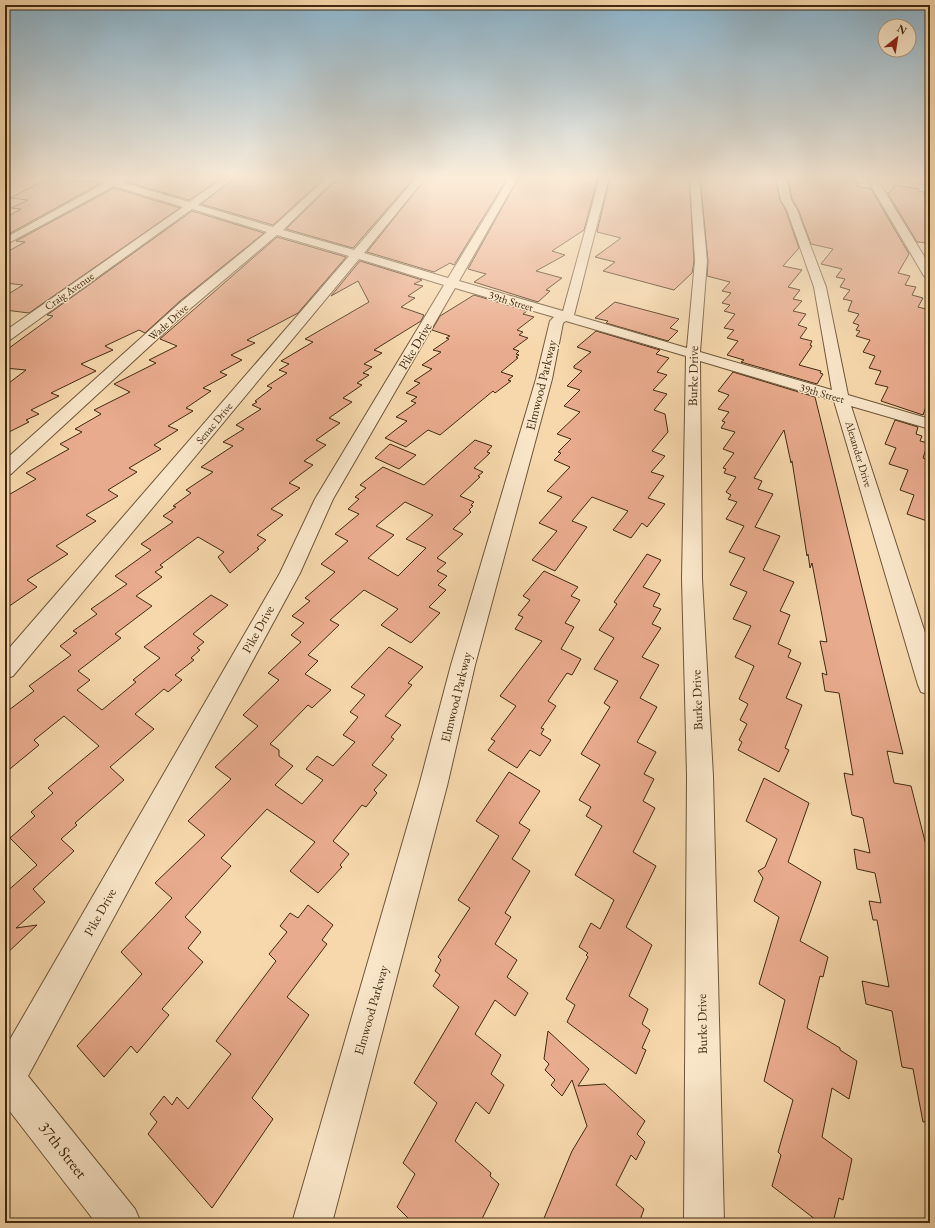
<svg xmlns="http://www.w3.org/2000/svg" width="935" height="1228" font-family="'EB Garamond',serif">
<rect width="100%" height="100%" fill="#f6d8ac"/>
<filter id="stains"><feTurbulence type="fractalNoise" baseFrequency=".005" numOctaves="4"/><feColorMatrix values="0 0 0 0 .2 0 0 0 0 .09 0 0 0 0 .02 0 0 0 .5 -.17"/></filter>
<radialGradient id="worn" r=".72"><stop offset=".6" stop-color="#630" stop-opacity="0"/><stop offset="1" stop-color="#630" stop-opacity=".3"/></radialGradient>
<g fill="#e9ab8d" stroke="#412a11" fill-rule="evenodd">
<path d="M136,177H223L189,200L127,182Z"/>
<path d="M236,177H310L322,180L273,225L201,204Z"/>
<path d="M350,177H369L380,179L386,177H415L353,248L286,229L333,183Z"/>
<path d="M427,177H508L454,265L450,263L434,272L367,252Z"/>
<path d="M519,177H598L584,230L552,251L565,255L536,271L562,278L546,290L550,291L538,302L474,282L486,274L468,269Z"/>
<path d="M610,177H689L694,261L692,273L674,290L603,271L615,262L595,257L621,238L597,232Z"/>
<path d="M700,177H775L780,200L786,211L799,248L783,266L802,270L788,287L800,290L793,299L802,301L793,311L806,314L798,325L807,328L800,338L812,341L810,345L812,346L799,365L821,371L820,373L823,374L817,384L741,362L744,360L727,355L738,341L727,338L734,330L724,328L735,314L724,311L730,305L722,303L731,293L722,291L730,282L707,276L708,261Z"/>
<path d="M788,177H856L854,179L857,180L855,183H859L856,186L871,189L909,254L898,273L910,276L905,285L916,287L912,295L923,298L918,307L930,310V395L923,415L881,401L888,387L875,384L881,371L869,368L875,356L863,352L870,340L856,336L860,331L856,330L859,325L853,323L859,314L848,311L852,301L843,299L850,290L840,287L845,279L836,277L842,269L821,264L833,249L811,244L798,209L792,199Z"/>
<path d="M49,178L101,183L5,236V218L21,209L11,208L28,200L10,198Z"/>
<path d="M895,185L919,189L918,191L925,192L924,196L930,197L926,208H930V243L917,242L887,192L889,193Z"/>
<path d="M114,188L180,208L29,313L5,310V296L23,285L5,283V253L25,242L16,241Z"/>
<path d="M192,211L264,233L180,301L145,333L139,330L105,346L113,350L81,364L96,371L51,393L59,396L31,410L39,414L26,420L29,422L5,434V386L26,370L5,368V351L53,316L47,315Z"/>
<path d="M277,237L346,257L298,313L247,340L255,343L231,355L242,360L220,372L227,375L203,388L211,391L186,408L193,411L168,426L178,430L154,445L161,449L129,468L137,472L108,490L118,496L86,515L96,521L56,546L68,554L27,580L37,587L5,609V497L36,479L26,473L69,449L60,444L82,432L75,429L101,414L94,410L130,392L114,384L156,363L149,360L177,346L160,339Z"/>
<path d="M360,261L422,280L414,284L423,286L408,296L415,298L401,307L424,315L421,321L374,350L382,353L364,364L372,367L363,373L369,375L357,383L362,385L343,398L352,402L329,418L340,423L316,440L326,445L304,461L313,465L289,483L300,488L271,509L283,515L257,535L266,540L257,548L259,549L230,573L218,557L224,552L198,537L160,565L163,567L155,572L162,577L136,596L152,606L115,634L121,638L78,671L90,680L77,690L102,710L136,682L133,680L160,658L144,647L211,595L228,605L193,634L204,642L197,648L200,650L191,658L194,660L175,675L182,680L168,692L164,689L135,714L154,729L110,767L124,780L75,823L77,825L61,839L74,851L33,889L45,902L16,928L37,925L5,955V893L37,865L10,838L35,816L31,812L53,793L48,788L99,746L64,716L34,740L39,745L5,773V713L34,691L29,686L71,655L60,646L77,633L73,631L97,614L91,609L127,584L115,576L151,550L141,544L173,522L163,516L176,507L173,506L191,493L186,490L213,472L201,467L233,446L223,442L244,429L236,425L261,409L252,405L257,402L255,401L272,388L267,386L287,373L279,370L289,364L281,361L313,342L305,339L369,302L358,281L331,296Z"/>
<path d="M474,295L527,311L523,314L534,317L517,330L523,332L519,335L528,338L513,349L519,351L516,354L519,355L516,357L518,358L501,372L513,376L508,380L511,381L495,393L493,391L440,435L428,430L406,447L385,438L407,421L396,417L416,403L411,401L417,397L406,393L420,383L414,381L432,369L422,365L441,352L433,350L449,339L446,338L450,336L432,330L440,316Z"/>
<path d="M615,302L679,319L670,328L678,331L668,341L606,323L608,321L595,318Z"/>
<path d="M596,331L660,350L656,354L669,358L657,372L667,375L653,390L667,394L654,410L665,414L668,432L652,451L665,456L651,472L664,476L648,498L665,504L647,527L642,523L631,538L613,530L628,511L592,497L572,521L587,527L555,571L532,560L557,531L539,523L562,497L547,491L570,467L554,460L561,453L558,452L571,439L557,434L580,412L564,406L580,390L567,386L582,371L574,368V366L591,352L577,347Z"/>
<path d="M733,372L815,397L903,754L887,751L894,783L911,786L930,861V1121L923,1122L913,1069L902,1067L892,1011L866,1004L862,981L889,987L877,920H873L869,901L881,903L875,873L857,869L854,849L870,853L863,818L852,815L844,773L853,775L839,693L825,691L822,673L827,675L820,641L827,642L812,563L810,568L808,554L807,556L792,461L791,463L784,430L754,478L762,481L758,489L773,494L755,527L780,536L763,570L794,582L780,611L790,615L778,644L791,650L788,657L801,663L786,698L802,705L785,748L789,750L779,772L738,750L742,742L739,740L747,724L740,720L748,704L739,699L754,666L735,657L751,626L733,619L747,592L730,585L745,558L729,552L744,526L726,519L737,502L728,499L731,495L726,492L736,477L724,473L726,469L723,468L734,453L723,449L735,432L721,428L725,422L722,421L729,412L718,409L729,395L718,391Z"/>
<path d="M895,420L918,427L916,434L922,436L920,441L928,443L923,458L930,461V522L907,514L914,495L900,490L908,470L889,464L896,448L885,444Z"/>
<path d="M475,440L492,446L487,452L490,453L474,468L483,472L478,476L480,477L460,496L474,502L471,505L473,506L469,510L471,512L453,529L463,534L437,558L446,563L437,571L447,576L438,585L446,590L429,607L440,613L411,643L381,625L398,609L364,590L330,620L339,625L308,655L318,661L305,674L331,690L312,708L308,705L270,744L279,750V756L293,766L275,785L302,804L323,780L306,769L317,756L333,766L355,742L343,735L358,717L350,712L365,695L351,687L389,647L423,667L408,683L412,685L385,716L401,725L391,737L394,739L372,765L387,775L374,790L377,793L366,807L362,805L333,841L349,854L340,865L342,867L318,893L290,871L315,842L267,809L221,858L231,866L185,917L201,932L188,948L203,962L162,1009L169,1015L137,1053L131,1046L104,1077L77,1046L142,974L121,952L172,898L155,883L205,835L188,821L231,779L215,767L258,726L243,715L279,680L268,673L301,642L291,635L304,623L292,616L310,601L305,598L335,572L321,564L348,541L335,534L359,514L348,509L359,499L355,497L366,488L360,485L383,467L424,485ZM405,502L433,515L406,539L426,548L398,576L368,558L394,535L376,526Z"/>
<path d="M390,444L416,455L399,469L375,458Z"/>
<path d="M647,554L661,560L643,587L660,594L653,606L661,609L652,624L661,628L642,657L659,665L640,698L657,707L637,742L656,752L644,774L654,779L643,801L655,808L633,852L656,866L626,927L652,945L629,996L648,1009L642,1024L650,1030L642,1048L646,1050L636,1074L567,1022L575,1005L566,999L588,957L586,955L588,953L579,947L591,923L600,929L614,900L575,875L602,826L586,816L591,807L579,800L600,765L581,754L610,707L604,703L618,681L594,669L614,638L599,630L617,604L614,602Z"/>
<path d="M544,571L578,587L571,596L580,600L565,623L574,627L561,649L581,659L572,675L567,673L548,701L556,706L541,728L544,729L541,734L551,740L540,756L530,750L517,768L488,750L495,741L491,739L516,706L500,696L542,641L515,629L523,617L518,615L530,600L523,596Z"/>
<path d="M509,772L540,791L519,823L530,830L512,859L530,871L505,913L511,917L495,944L517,960L507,977L528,993L515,1016L495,1000L475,1034L501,1055L491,1074L504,1085L489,1114L476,1102L455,1141L491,1173L490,1176L499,1184L480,1223H413L397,1207L415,1174L403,1163L437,1103L414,1083L459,1007L433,986L440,975L435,971L441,960L438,957L470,908L458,900L499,836L476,821Z"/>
<path d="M764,778L809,803L788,862L821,882L800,941L828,957L823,977L820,976L807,1028L840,1048V1050L857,1061L849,1099L832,1088L822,1137L852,1159L843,1200L839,1198L833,1223H820L772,1186L781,1155L778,1152L793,1100L764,1081L785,1000L759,984L779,917L754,901L763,878L758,871L765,867L777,839L746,821Z"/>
<path d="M308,905L333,925L322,940L327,944L287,997L309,1015L252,1098L273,1119L212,1208L148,1134L157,1122L150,1114L164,1096L172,1105L177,1097L188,1109L231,1054L216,1041L276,961L269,954L287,932L280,926L290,913L298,918Z"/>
<path d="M548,1031L589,1069L578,1086L605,1084L645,1121L637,1134L645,1142L636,1160L631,1155L616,1185L644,1209L639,1223H542L572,1151L587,1126L572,1080L562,1096L551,1085L555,1080L545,1070L549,1064L544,1059Z"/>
</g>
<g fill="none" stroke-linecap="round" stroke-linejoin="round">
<g stroke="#6e5638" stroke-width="2">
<g id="minor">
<path d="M89,177H102L112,180L118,177H123L125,179L121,182L189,202L225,177H235L198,205L273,227L328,177H337L283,230L354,250L417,177H426L364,253L448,278L510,177H518L459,281L563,311L600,177H609L574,315L687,348L695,261L690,177H699L707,261L700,352L832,390L814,287L787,210L781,200L776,177H786L791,200L797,210L826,287L848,395L930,419V429L851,406L930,648V695L921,692L918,685L834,401L700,361L702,579L713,776L724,1223H684L687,776L682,579L686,356L566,321L563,323L552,379L475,665L447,786L332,1223H292L419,786L451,665L536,379L550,321L554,317L455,288L333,499L300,573L28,1076L135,1209L141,1223H96L5,1105V1048L280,573L315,499L444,285L359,259L13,676L5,679V653L349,256L277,235L191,308L11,474L5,476V460L181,302L267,232L192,209L10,340L5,341V331L183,207L114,186L5,245V238L105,183L90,179Z"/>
<path d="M869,177H875L877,179L930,266V280L924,276L867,179Z"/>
</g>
</g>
<path stroke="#412a11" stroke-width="1" stroke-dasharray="0.5 1" stroke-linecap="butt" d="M886,178L930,186"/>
<use href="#minor" fill="#f9e6c9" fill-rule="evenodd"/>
</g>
<linearGradient id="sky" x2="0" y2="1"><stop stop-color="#8ab6d1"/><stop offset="0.51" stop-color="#fbedda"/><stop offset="1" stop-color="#fbedda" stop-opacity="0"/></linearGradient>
<rect width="935" height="349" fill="url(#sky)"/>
<g text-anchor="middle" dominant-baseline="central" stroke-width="3" stroke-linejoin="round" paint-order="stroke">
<g font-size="11" fill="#412a11" stroke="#f9e6c9">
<text transform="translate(69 291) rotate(-35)">Craig Avenue</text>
<text transform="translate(511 301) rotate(17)">39th Street</text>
<text transform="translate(168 322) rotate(-42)">Wade Drive</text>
<text transform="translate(822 393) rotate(16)">39th Street</text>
<text transform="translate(214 423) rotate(-50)">Senac Drive</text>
<text transform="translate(859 454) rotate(73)">Alexander Drive</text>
</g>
<g font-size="13" fill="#412a11" stroke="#f9e6c9">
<text transform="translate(415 346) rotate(-59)">Pike Drive</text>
<text transform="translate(693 376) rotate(-89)">Burke Drive</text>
<text transform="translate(541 385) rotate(-76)">Elmwood Parkway</text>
<text transform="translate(258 629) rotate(-61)">Pike Drive</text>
<text transform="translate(456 697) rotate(-76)">Elmwood Parkway</text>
<text transform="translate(697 700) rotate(-92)">Burke Drive</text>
<text transform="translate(100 912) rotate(-61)">Pike Drive</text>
<text transform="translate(371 1010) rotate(-74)">Elmwood Parkway</text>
<text transform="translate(702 1024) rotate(-91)">Burke Drive</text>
</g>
<g font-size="16" fill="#412a11" stroke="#f9e6c9">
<text transform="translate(63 1150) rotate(52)">37th Street</text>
</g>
</g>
<rect width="935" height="1228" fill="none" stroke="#f6d8ac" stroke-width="20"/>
<rect x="6" y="6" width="923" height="1216" fill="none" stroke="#412a11" stroke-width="2"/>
<rect x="10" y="10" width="915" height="1208" fill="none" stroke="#412a11"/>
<g transform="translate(897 38) rotate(30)"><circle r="19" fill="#f9e6c9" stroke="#af9b7f"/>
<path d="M0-3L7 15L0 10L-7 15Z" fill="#8f2418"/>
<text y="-6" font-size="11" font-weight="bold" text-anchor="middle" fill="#412a11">N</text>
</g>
<rect width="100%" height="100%" filter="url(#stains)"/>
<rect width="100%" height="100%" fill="url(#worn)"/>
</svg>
